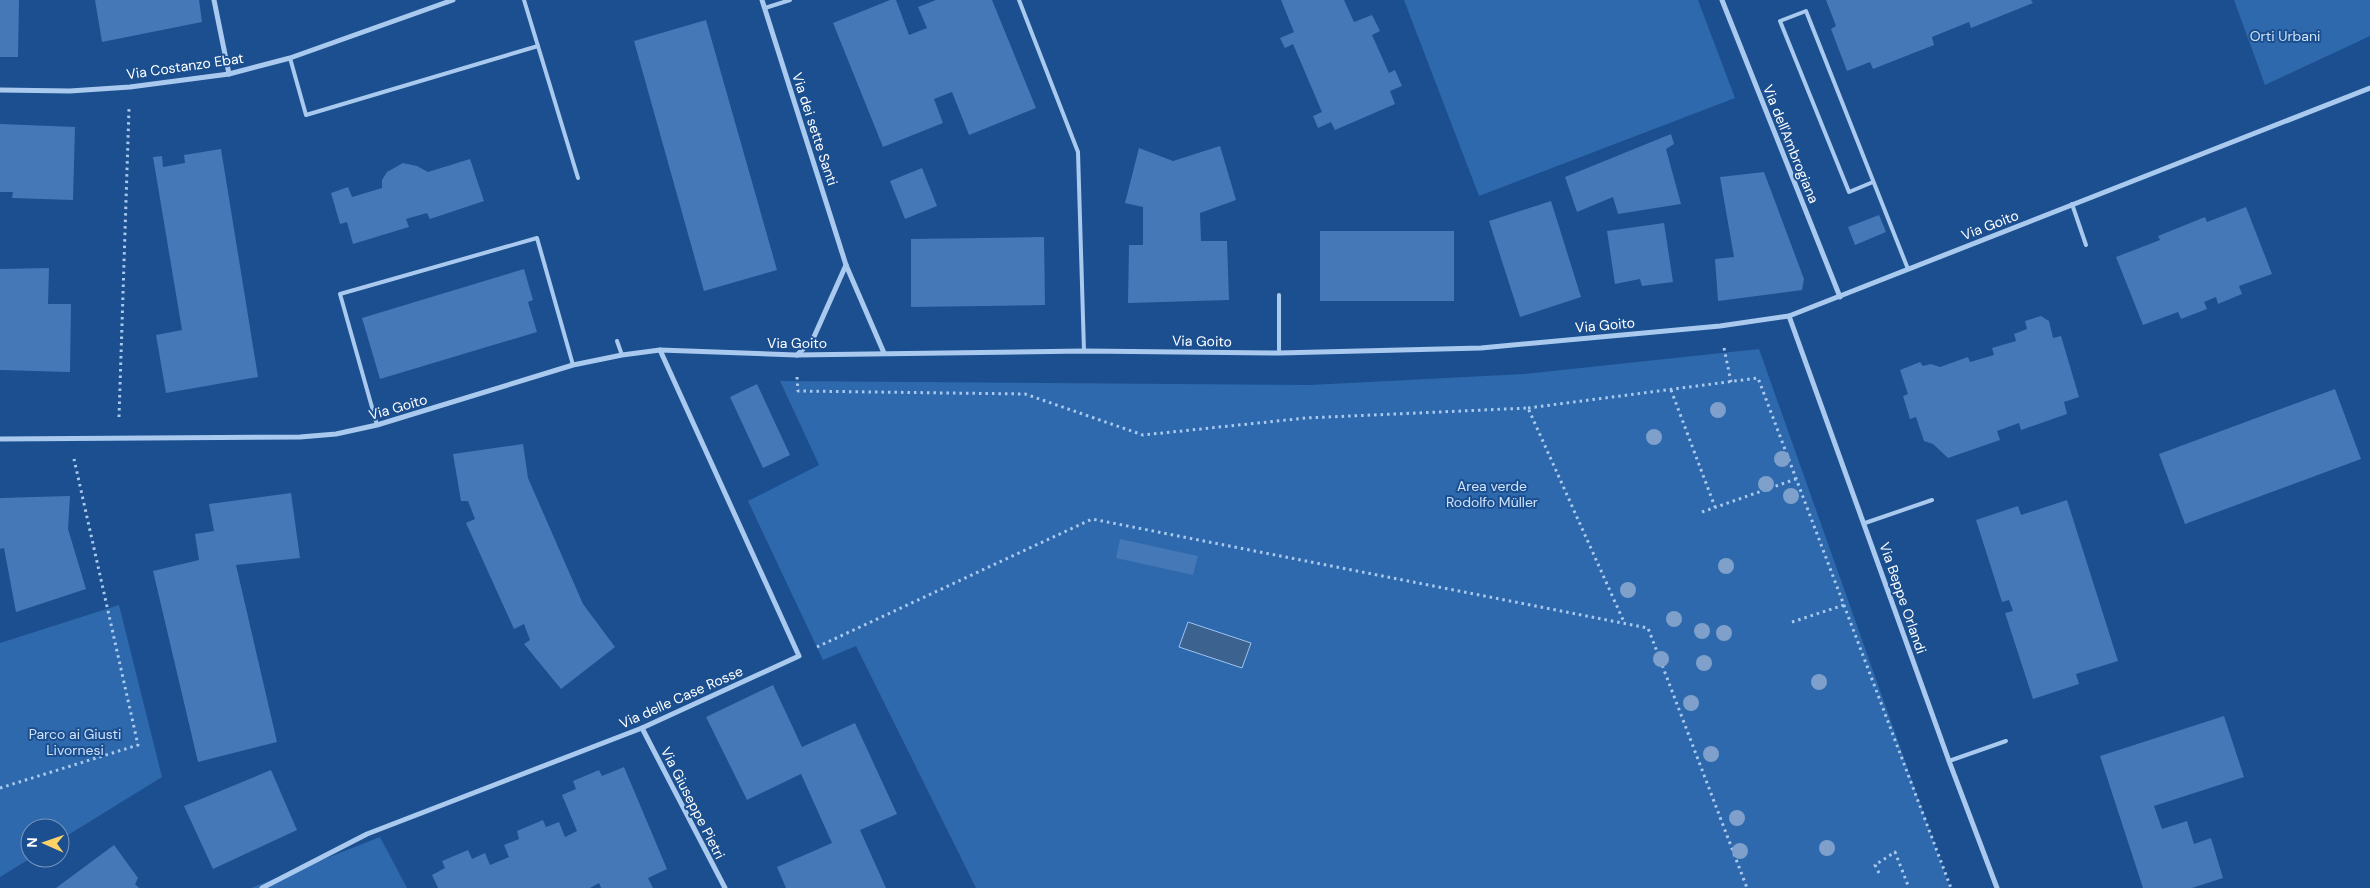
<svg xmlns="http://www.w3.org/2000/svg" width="2370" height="888" font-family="'DM Sans',sans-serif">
<rect width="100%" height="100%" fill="#1b4f8f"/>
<g fill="#2e69ad">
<path d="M1404,0H1698L1735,98L1479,196Z"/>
<path d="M2234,0H2370V36L2265,85Z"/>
<path d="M1759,349L1950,888H976L856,646L823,660L748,501L819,465L780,381L1310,385L1524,374Z"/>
<path d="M119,605L162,777L60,840V828H30L31,858L0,877V643Z"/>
<path d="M380,837L407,888H251Z"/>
</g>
<path fill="#3c6290" stroke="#9cc4f0" d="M1188,622L1251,643L1242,668L1179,647Z"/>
<g fill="#4478b7">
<path d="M0,0H19L18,57H0Z"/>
<path d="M95,0H199L202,22L102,42Z"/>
<path d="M890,0H896L909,35L927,28L918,7L936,0H992L1036,108L969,135L952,92L934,99L943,123L883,147L833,23Z"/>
<path d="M1281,0H1344L1354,22L1372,15L1380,31L1372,35L1389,73L1395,70L1402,86L1390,91L1395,104L1335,130L1331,122L1318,128L1313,116L1322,112L1293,44L1285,48L1280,38L1294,32Z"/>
<path d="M1826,0H2031L2033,3L1971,28L1969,22L1932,37L1934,45L1873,69L1870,62L1847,71L1831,29L1836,26Z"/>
<path d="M706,20L777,270L704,291L634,41Z"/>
<path d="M0,124L75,127L73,200L12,198L13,192H0Z"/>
<path d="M1671,134L1674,144L1666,149L1681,204L1618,214L1613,197L1577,212L1565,177Z"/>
<path d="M1220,146L1236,200L1200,213L1201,241H1227L1229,300L1128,303L1129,245H1143V207L1125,203L1139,148L1173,161Z"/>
<path d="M221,149L258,377L166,393L156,335L182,330L153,157L162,156L163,167L185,163L184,155Z"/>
<path d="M470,159L484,201L430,219L427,213L406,219L409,227L353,244L347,222L340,224L331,193L348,187L352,197L382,188V180L387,172L403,163L417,166L428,172Z"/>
<path d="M922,168L937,206L905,219L890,181Z"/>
<path d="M1764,172L1804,279L1802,290L1718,301L1715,259L1734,257L1720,177Z"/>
<path d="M1551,201L1581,297L1520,317L1489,221Z"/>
<path d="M2246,207L2272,274L2239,286L2242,294L2218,304L2216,297L2204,302L2207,309L2181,319L2178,312L2143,325L2116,257L2160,240L2158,236L2205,217L2207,222Z"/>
<path d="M1879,215L1886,232L1855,245L1848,227Z"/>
<path d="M1664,223L1673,282L1642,286L1640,279L1615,284L1607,231Z"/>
<rect x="1320" y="231" width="134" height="70"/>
<path d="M1044,237L1045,305L911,307V239Z"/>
<path d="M49,268L48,304H71L70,372L0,370V269Z"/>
<path d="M524,269L533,300L528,302L537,332L380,379L362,318Z"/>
<path d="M2041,316L2049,321L2053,338L2061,336L2079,397L2064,402L2067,414L2021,430L2019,423L1997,431L2000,440L1948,458L1933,444L1924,441L1916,417L1910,419L1903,396L1908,394L1900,370L1920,362L1923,366L1931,364L1940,367L1968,357L1970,362L1994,355L1992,348L2016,341L2014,334L2027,329L2025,321Z"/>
<path d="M757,384L790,455L763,468L730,397Z"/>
<path d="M2335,389L2361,459L2185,524L2159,454Z"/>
<path d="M523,444L528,478L583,604L615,647L561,689L524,644L530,640L524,624L514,629L466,523L475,519L468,501H461L453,454Z"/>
<path d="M291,493L300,558L236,565L277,742L198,762L153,571L199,560L195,534L214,531L209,504Z"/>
<path d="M70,496L68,529L86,589L16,612L4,548L0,549V498Z"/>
<path d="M2067,500L2118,661L2076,674L2079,684L2033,699L2005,613L2013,611L2009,600L2002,602L1976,520L2018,506L2021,515Z"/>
<path d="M1120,539L1198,556L1193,575L1116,558Z"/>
<path d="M773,685L802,747L855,723L897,814L860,830L886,888H786L777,867L832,843L801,774L747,800L706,717Z"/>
<path d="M2224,716L2244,777L2154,806L2162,829L2187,821L2194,844L2211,838L2223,878L2192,888H2143L2100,756Z"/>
<path d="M624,767L667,869L648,878L653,888H601L599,883L590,888H438L432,875L445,868L442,861L468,850L472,859L485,853L490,865L509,857L504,845L519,839L517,831L543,820L546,827L559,822L565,837L577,831L562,795L576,789L573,781L599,770L602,776Z"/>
<path d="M271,770L297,830L213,869L184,806Z"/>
<path d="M114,845L138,878L135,884L139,888H56Z"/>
</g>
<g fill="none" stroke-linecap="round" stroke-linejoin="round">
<g stroke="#a9c9ee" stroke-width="3" stroke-dasharray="2.5 4" stroke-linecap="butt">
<path d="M1724,348L1731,382"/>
<path d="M797,377L798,391L1025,394L1143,435L1306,418L1528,408L1624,622"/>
<path d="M1671,390L1715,507"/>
<path d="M1528,408L1758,378L1951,888"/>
<path d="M119,417L129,109"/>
<path d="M1702,512L1796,479"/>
<path d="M1792,622L1844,605"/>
<path d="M817,647L1092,519L1648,628L1747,888"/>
<path d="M0,788L138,745L74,459"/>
<path d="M1879,873L1875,865L1895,852L1909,888"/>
</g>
<g stroke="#a9c9ee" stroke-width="4">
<path d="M524,0L578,178"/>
<path d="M1019,0L1078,152L1084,351"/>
<path d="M765,8L790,0"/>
<path d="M290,58L306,115L538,46"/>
<path d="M1873,182L1849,192L1780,21L1806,11L1908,269"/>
<path d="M2072,204L2086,245"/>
<path d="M617,341L622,355"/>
<path d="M1279,353V295"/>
<path d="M377,425L340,294L537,238L573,365"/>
<path d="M1865,523L1932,500"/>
<path d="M1949,761L2006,741"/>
</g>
<g stroke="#a9c9ee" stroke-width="5">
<path d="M214,0L229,74"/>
<path d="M762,0L846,265L884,353"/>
<path d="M1722,0L1840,297"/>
<path d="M0,90L70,91L130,87L229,74L290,58L453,0"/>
<path d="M1789,316L1949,761L1997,888"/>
<path d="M797,355L813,339L846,265"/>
<path d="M0,439L300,437L336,434L377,425L573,365L622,355L660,350L796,355L1084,351L1279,353L1481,348L1720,326L1789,316L2370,88"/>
<path d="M642,728L725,888"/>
<path d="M262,888L367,834L642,728L799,656L660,350"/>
</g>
</g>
<g fill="#7ea0ca">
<circle cx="1718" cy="410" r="8"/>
<circle cx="1654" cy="437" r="8"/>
<circle cx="1782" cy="459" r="8"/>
<circle cx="1766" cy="484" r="8"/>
<circle cx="1791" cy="496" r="8"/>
<circle cx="1726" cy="566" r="8"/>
<circle cx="1628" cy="590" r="8"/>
<circle cx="1674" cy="619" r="8"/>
<circle cx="1702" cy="631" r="8"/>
<circle cx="1724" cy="633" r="8"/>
<circle cx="1661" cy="659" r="8"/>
<circle cx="1704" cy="663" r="8"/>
<circle cx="1819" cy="682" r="8"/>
<circle cx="1691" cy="703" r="8"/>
<circle cx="1711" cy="754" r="8"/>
<circle cx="1737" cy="818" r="8"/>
<circle cx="1827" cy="848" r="8"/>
<circle cx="1740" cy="851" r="8"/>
</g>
<g text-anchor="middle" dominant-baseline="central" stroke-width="4" stroke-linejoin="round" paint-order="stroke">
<g font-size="14" fill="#cfe3fa" stroke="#1b4f8f">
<text x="2285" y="36">Orti Urbani</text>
<text x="1492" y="486">Area verde<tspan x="1492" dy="16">Rodolfo Müller</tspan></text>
<text x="75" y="734">Parco ai Giusti<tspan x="75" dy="16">Livornesi</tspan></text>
</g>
<g font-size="14" fill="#fff" stroke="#1b4f8f">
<text transform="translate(185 66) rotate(-8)">Via Costanzo Ebat</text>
<text transform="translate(815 129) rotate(72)">Via dei sette Santi</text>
<text transform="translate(1791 144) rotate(68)">Via dell'Ambrogiana</text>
<text transform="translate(1990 225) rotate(-21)">Via Goito</text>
<text transform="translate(1605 325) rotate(-5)">Via Goito</text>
<text transform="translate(1202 341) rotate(1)">Via Goito</text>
<text x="797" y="343">Via Goito</text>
<text transform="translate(398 407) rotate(-16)">Via Goito</text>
<text transform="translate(1903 598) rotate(71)">Via Beppe Orlandi</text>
<text transform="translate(681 697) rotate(-24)">Via delle Case Rosse</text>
<text transform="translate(693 803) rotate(63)">Via Giuseppe Pietri</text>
</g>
</g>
<g transform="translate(45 843) rotate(272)"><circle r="24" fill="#1b4f8f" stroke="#7695bc"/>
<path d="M0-4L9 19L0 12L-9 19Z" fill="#ffd166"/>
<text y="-8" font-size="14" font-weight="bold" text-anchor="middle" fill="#ffffff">N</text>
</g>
</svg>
